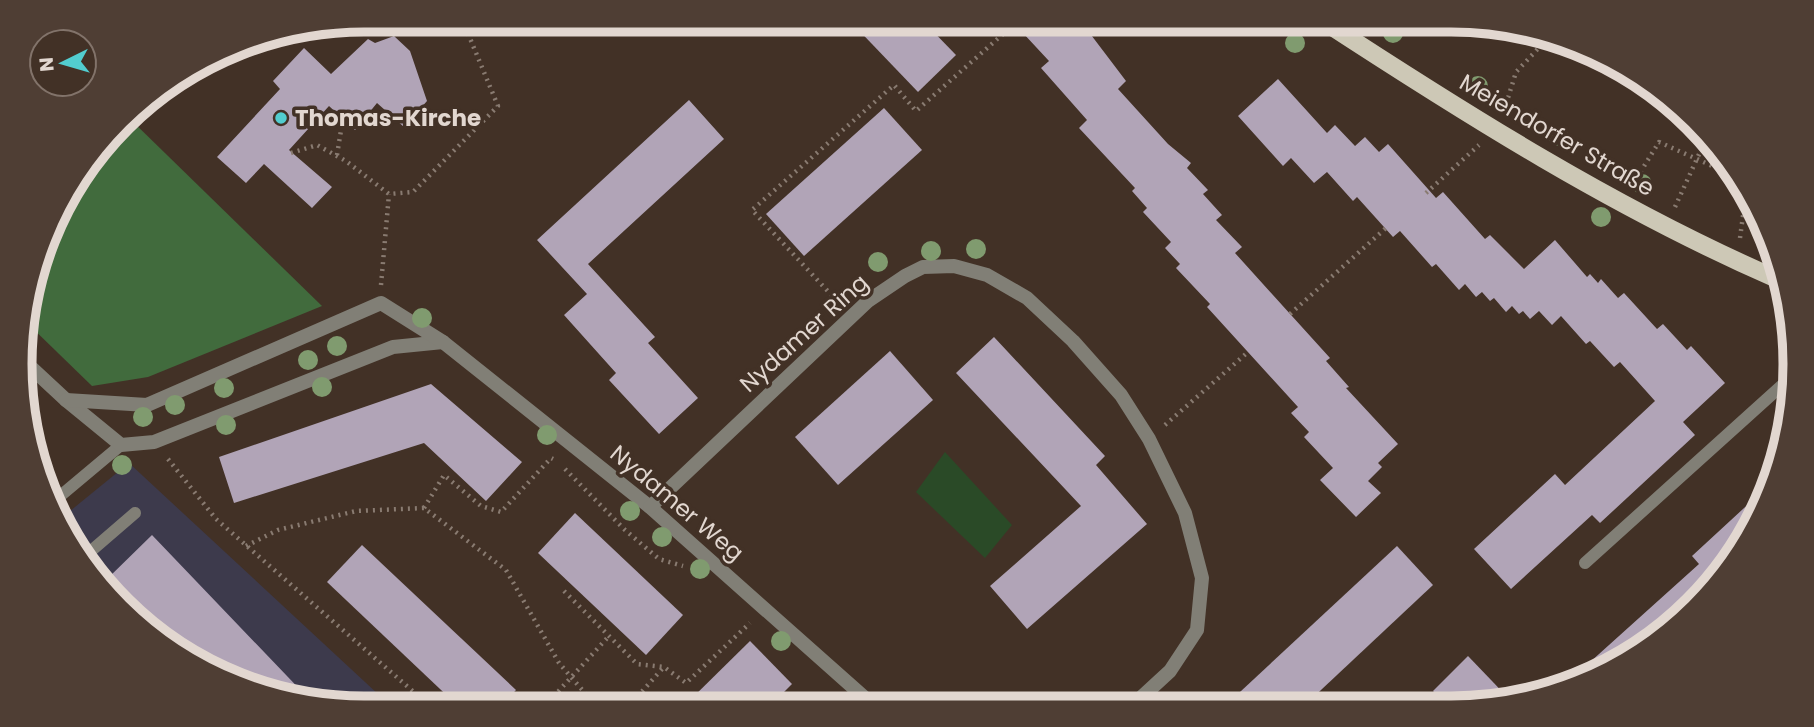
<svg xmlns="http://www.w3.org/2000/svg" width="1814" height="727" font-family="Poppins,sans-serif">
<rect width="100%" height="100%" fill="#423126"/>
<path fill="#3d3a4c" d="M129,463L393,708H363L253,690L154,636L66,536L59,520Z"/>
<path fill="#2a4a27" d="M945,452L1012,525L985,558L916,492Z"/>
<path fill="#416b3d" d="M127,116L322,306L148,377L92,386L22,318L65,192Z"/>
<g fill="#b1a4b7">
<path d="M848,19H921L956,55L918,92Z"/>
<path d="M1010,19H1079L1126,81L1118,89L1168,144L1191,163L1187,168L1208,190L1203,194L1222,215L1216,220L1242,247L1235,253L1330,358L1326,361L1349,387L1346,388L1398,444L1378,463L1382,467L1368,481L1381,493L1356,517L1320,480L1333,468L1304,437L1309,432L1291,413L1298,407L1207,307L1210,304L1176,268L1180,264L1165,248L1171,242L1143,212L1147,208L1132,191L1135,188L1079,128L1087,120L1041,68L1049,61Z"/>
<path d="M394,36L410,51L427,101L404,127L377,103L355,130L329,106L289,150L332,187L312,208L264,164L246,183L217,157L280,89L273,81L304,48L331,74L368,39L375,43Z"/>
<path d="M1278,79L1327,133L1335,125L1355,146L1365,137L1379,152L1388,144L1436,198L1443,192L1485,239L1490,235L1524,269L1555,240L1587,277L1590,274L1598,283L1601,279L1618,298L1624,293L1657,329L1663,324L1687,350L1691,346L1725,383L1683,422L1695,435L1600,523L1592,515L1511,589L1474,549L1555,474L1565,485L1655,401L1620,362L1614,367L1590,341L1586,344L1561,316L1552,325L1539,311L1530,319L1523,311L1519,314L1512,306L1506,312L1494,298L1490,301L1482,292L1476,297L1465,284L1459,290L1436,264L1432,267L1400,231L1393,237L1357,197L1353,201L1327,172L1314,183L1291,158L1283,166L1238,116Z"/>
<path d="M689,100L724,139L588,264L655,337L648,343L698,398L659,434L609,380L616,373L564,315L587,294L537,240Z"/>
<path d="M884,108L922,150L804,256L766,214Z"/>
<path d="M994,337L1105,456L1096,465L1147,524L1027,629L990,586L1081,506L956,373Z"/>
<path d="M890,351L933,400L838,485L795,437Z"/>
<path d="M431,384L522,462L486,501L424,443L234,503L219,457Z"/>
<path d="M1769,485L1737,554L1677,623L1596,673L1589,663L1699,564L1692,556Z"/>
<path d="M575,513L683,615L646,655L538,553Z"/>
<path d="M152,535L174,558L309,699L253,690L154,636L105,581Z"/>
<path d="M362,545L516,690L500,707H459L327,582Z"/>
<path d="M1397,546L1433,585L1305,705H1226Z"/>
<path d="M750,641L792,684L769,707H683Z"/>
<path d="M1468,656L1492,681L1511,701L1496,705H1446L1433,691Z"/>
</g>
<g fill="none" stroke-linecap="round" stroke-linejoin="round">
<g stroke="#897b71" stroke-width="4.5" stroke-dasharray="2 5" stroke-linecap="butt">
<path d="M235,48L276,34"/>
<path d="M1504,111L1516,72L1550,36"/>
<path d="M291,153L317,145L346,161L389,194L413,192L498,106L462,19"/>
<path d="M337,155L343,118"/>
<path d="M1633,184L1659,142L1730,174"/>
<path d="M1426,193L1479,145"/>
<path d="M1675,207L1705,141"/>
<path d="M1740,238L1746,193"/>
<path d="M381,285L389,194"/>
<path d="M837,301L752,210L894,85L916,111L1003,34L989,19"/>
<path d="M1290,314L1386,228"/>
<path d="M1165,425L1248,352"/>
<path d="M168,459L216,519L432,708"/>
<path d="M565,469L625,530L659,559L683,566"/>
<path d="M424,508L444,475L481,506L501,512L551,458L553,459"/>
<path d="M246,546L278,530L356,511L424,508L506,570L559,663L597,707"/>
<path d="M564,591L637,664L664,667L686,683L750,623"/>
<path d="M544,707L609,636"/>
<path d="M628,707L663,668"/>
</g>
<g stroke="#817f76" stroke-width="12">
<path d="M53,502L121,445"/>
<path d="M84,557L135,513"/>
<path d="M1585,563L1789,379"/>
</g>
<g stroke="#817f76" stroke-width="14">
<path d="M24,361L66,400L121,445L154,442L393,347L443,342"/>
<path d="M66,400L147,405L381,303L443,342L650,507L874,706"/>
<path d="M650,507L868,301L905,276L923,267L954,266L987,275L1027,298L1073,341L1121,395L1149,439L1185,513L1202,578L1197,630L1170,671L1132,706"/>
</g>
<path stroke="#cdc8b6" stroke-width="18" d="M1320,19C1467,115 1616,209 1777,279"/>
</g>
<g fill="#809b6f">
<circle cx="1393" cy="33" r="10"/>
<circle cx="1295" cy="43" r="10"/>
<circle cx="1478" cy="86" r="10"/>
<circle cx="1558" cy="136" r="10"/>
<circle cx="1642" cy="184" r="10"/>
<circle cx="1601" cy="217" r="10"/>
<circle cx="976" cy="249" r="10"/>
<circle cx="931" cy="251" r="10"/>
<circle cx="878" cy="262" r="10"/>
<circle cx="422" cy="318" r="10"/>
<circle cx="337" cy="346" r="10"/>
<circle cx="308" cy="360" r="10"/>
<circle cx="322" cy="387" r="10"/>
<circle cx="224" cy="388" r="10"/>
<circle cx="175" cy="405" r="10"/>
<circle cx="143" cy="417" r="10"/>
<circle cx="226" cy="425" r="10"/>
<circle cx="547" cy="435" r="10"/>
<circle cx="122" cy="465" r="10"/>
<circle cx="630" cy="511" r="10"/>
<circle cx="662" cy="537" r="10"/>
<circle cx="700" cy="569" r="10"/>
<circle cx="781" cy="641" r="10"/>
</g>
<circle fill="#52cdcf" stroke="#423126" stroke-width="2.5" cx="281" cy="118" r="7"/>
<g text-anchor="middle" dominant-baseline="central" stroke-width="7" stroke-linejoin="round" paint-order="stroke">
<g font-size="23" font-weight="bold" fill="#e2d7d0" stroke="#423126" text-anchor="start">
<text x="295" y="118">Thomas-Kirche</text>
</g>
<g font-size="23" fill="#e2d7d0" stroke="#423126">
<text transform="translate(1557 135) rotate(30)">Meiendorfer Straße</text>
<text transform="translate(804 333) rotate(-42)">Nydamer Ring</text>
<text transform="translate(677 503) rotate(40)">Nydamer Weg</text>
</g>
</g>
<path d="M0 0H1814V727H0ZM364 32H1451A332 332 0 0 1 1783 364V364A332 332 0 0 1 1451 696H364A332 332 0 0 1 32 364V364A332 332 0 0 1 364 32Z" fill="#4f3e34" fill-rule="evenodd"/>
<path fill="none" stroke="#e2d7d0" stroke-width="9" d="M364 32H1451A332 332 0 0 1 1783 364V364A332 332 0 0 1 1451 696H364A332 332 0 0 1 32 364V364A332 332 0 0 1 364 32Z"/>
<g transform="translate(63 63) rotate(265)"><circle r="33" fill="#423126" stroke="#82736a" stroke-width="2"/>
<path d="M0-5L12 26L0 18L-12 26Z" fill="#52cdcf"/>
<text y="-10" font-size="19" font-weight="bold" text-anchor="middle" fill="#e2d7d0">N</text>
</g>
</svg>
